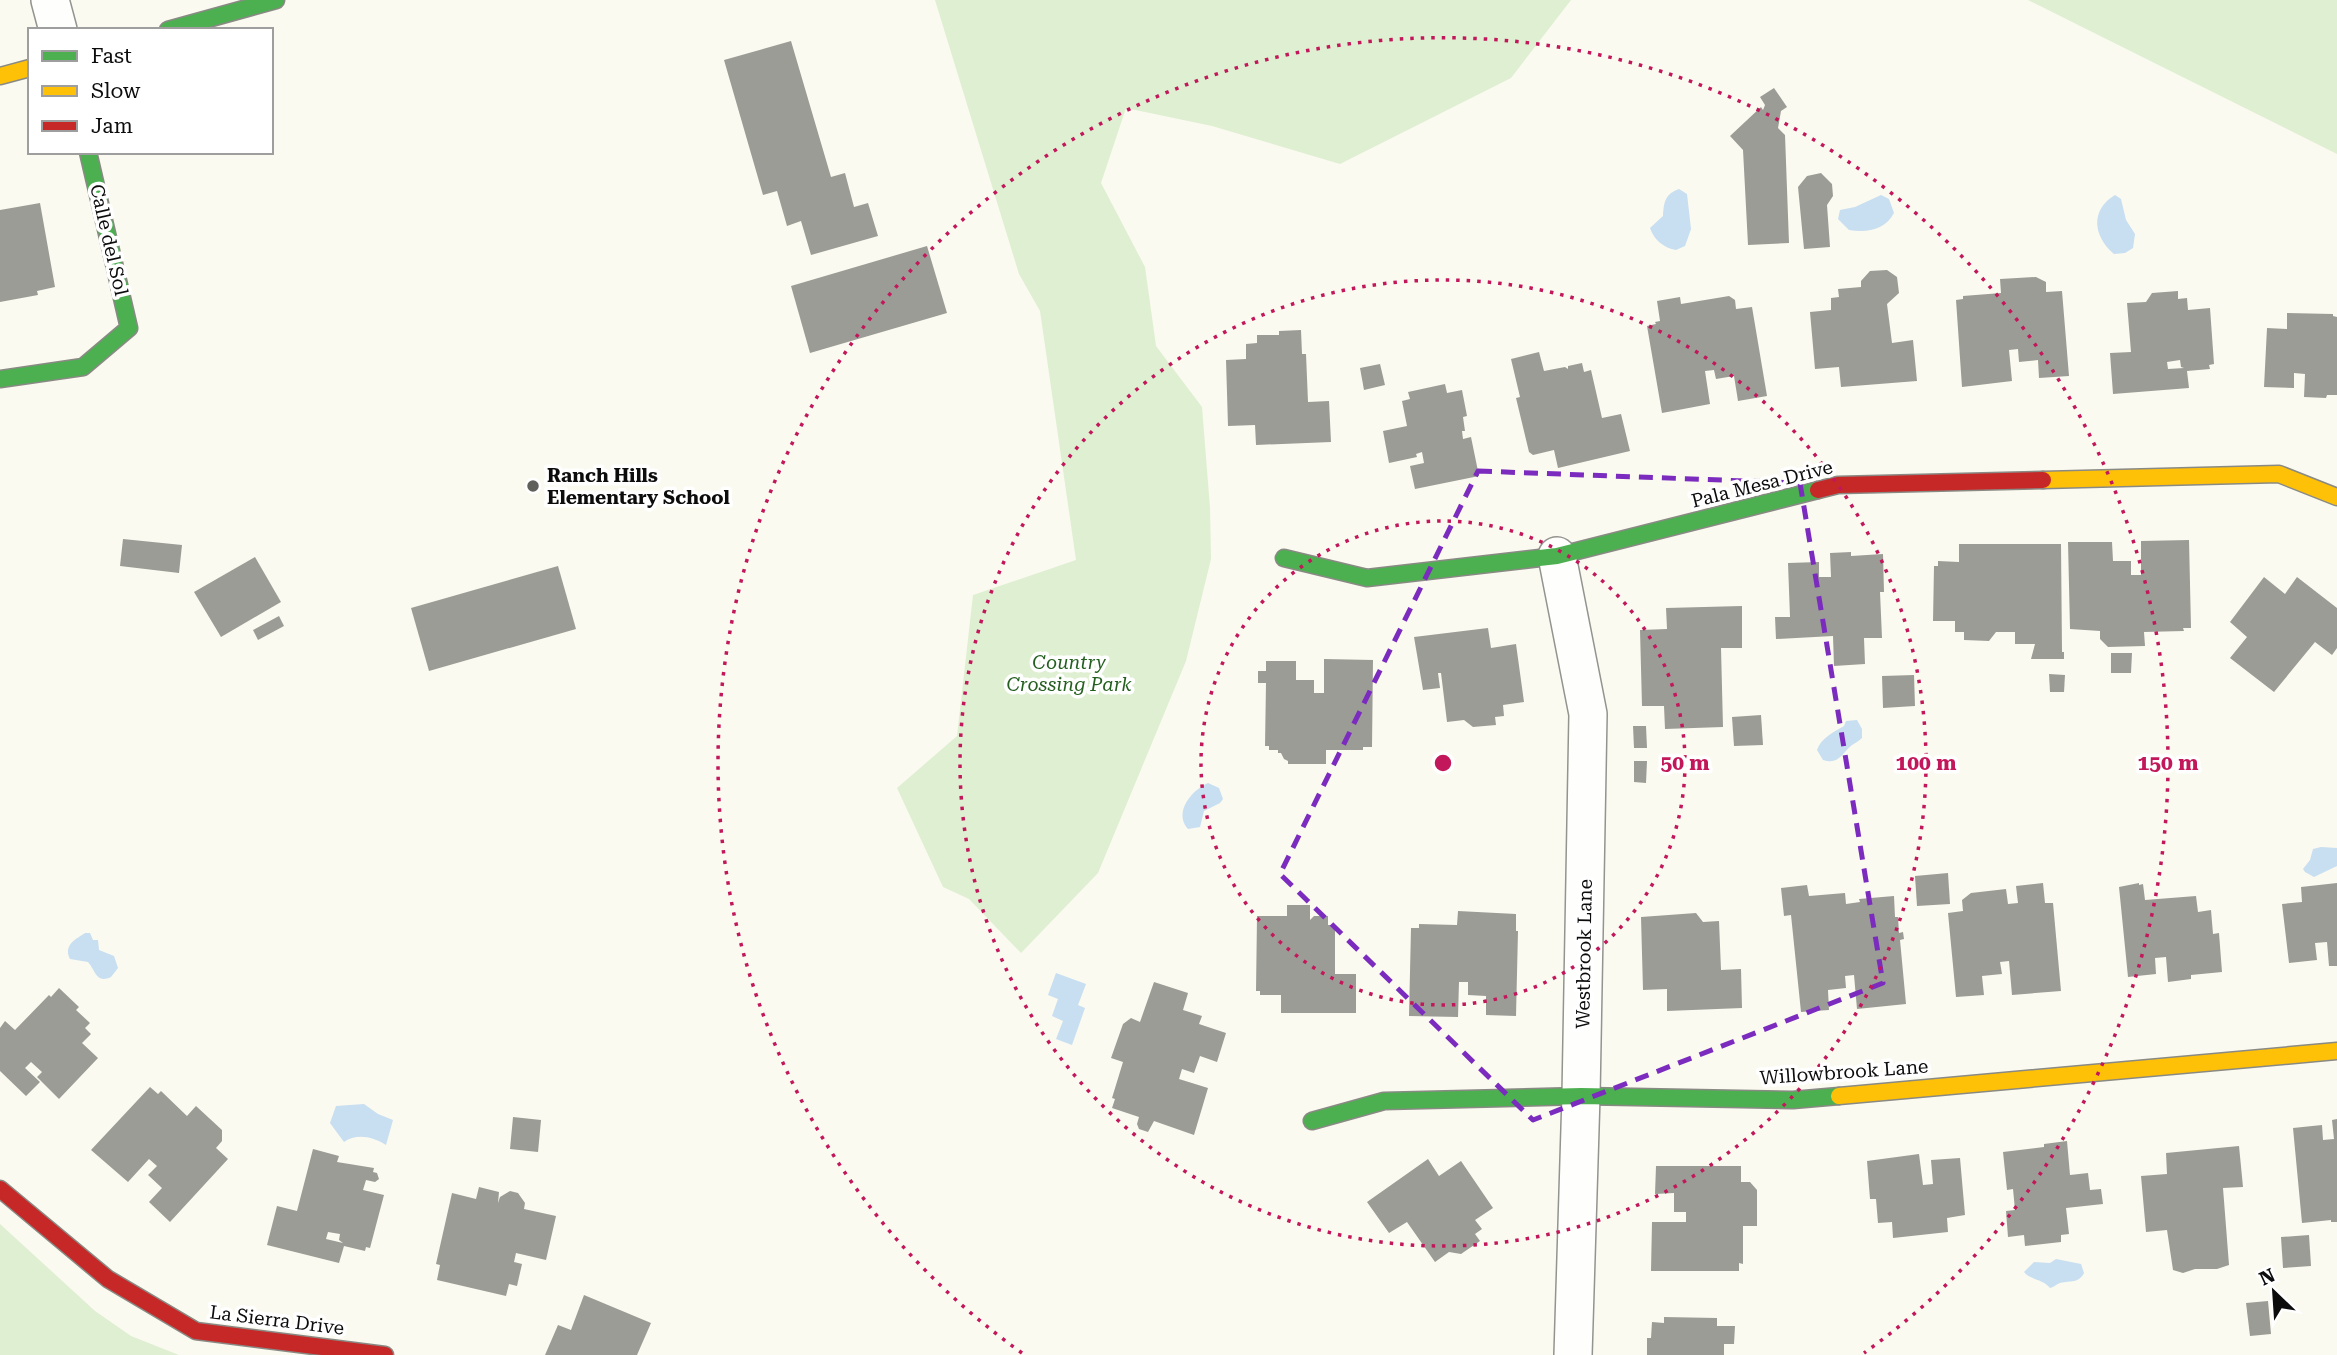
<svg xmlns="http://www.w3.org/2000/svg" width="2337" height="1355" font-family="'Roboto Serif',serif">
<rect width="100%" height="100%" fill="#fafaf0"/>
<g fill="#dfefd1">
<path d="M935,0H1571L1511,78L1340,164L1212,126L1126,108L1101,183L1145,267L1156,346L1202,407L1210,508L1211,559L1186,661L1098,873L1021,953L969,899L943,887L897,788L957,736L973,595L1076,560L1040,311L1019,274Z"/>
<path d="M2028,0H2337V154Z"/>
<path d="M0,1224L95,1311L131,1336L179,1355H0Z"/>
</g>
<g fill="#c8def1">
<path d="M1679,189L1687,194L1691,229L1685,246L1676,250C1664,248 1654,240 1650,228L1663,216C1664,202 1665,194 1679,189Z"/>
<path d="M1881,195L1889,199L1894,213C1885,230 1867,233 1849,230L1838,219L1840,210L1855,207Z"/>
<path d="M2115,195L2121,199L2126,220L2135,234L2133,248L2125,253L2114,254C2093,236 2090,210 2115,195Z"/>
<path d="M1857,720L1862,729V738C1859,741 1855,743 1852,745C1841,754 1839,765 1823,760L1817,750C1821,738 1834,732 1844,726L1846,721Z"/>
<path d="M1208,783L1219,788L1223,799L1220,803L1204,811L1200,827L1188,829C1173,812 1192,790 1208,783Z"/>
<path d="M2321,847L2337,848V866L2314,877L2305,872L2303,869L2310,860L2313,849Z"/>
<path d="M85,933H90L93,940H98L99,950L114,956L118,968L111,977C96,984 96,971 88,962L70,959C63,945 76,939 85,933Z"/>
<path d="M1056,973L1086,984L1078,1005L1085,1008L1072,1045L1056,1039L1063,1021L1052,1016L1058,999L1048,995Z"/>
<path d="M364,1104L378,1114L393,1120L386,1145C373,1137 357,1133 344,1142L330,1123L336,1106Z"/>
<path d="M2056,1259L2081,1264L2084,1273C2078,1284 2071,1280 2060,1283C2057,1284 2054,1287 2050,1288C2043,1279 2030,1280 2024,1272L2034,1262L2050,1263Z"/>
</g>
<g fill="#9c9c96" fill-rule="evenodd">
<path d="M791,41L831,177L845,173L854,207L868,203L878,236L811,255L801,221L787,226L777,191L763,195L724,60Z"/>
<path d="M1774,88L1787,107L1781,111L1778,128L1785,135L1789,243L1748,245L1743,150L1730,136L1761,107L1763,110L1765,105L1760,97Z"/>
<path d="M1821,173L1832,184L1833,196L1827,205L1830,247L1804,249L1798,187L1807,176Z"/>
<path d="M40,203L55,287L37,291L38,295L0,302V210Z"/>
<path d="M927,246L947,313L810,353L791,286Z"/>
<path d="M1887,270L1897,277L1899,293L1887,304L1892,343L1913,340L1917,381L1841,387L1839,367L1815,369L1810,312L1831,310V298L1839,297L1838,289L1861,287V281L1870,271Z"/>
<path d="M2036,277L2046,282V292L2062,291L2069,376L2039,378L2038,360L2019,362L2018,349L2009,350L2012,381L1962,387L1956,300L1963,299V296L2001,293L2000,279Z"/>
<path d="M2178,291V299L2187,298L2188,310L2210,308L2214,364L2209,365L2210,369L2187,371L2189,388L2113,394L2110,353L2131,352L2127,303L2146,302L2152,293ZM2180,360L2181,367L2184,368L2168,369L2167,362Z"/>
<path d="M1729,296L1735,300L1736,309L1752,307L1767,396L1738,401L1734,376L1716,379L1714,370L1705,371L1710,404L1662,413L1647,326L1656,324L1655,322L1660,321L1657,301L1680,297L1681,304Z"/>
<path d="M2287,313L2333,314V316L2337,317V395H2327L2326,398L2304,397L2305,374L2294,373V388L2264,387L2267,328L2287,329Z"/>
<path d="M1301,330L1302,354H1306L1308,402L1329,401L1331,442L1256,445L1255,425L1228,426L1226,360L1246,359V344L1257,343V335H1279V331Z"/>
<path d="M1539,352L1544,371L1565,367L1568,369V366L1582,363L1584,372L1591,370L1602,418L1621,414L1630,451L1558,468L1554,450L1533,455L1529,452L1516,398L1520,397L1511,359Z"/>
<path d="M1380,364L1385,385L1364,390L1360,368Z"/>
<path d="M1445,384L1447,393L1462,390L1467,416L1463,417L1465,431H1462L1463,439L1471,437L1479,476L1415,489L1410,466L1424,463L1422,452L1416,454L1417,457L1389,463L1383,431L1407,426L1402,401L1410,399L1408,392Z"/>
<path d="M123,539L182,545L179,573L120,566Z"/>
<path d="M2189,540L2191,628H2183L2184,631L2144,632L2145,646L2108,647L2100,639V631L2070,629L2068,542H2112L2113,561H2131V575H2141V541Z"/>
<path d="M1959,544H2061L2062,652H2064V659H2031L2035,644H2015V632H1996L1989,641L1964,640V632H1955V621H1933L1934,566H1938V561L1959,562Z"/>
<path d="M1851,552V556L1883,554L1884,592H1880L1882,638H1864L1865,664L1834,666L1833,636L1776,639L1775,617H1790L1788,563L1819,562V577H1831L1830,553Z"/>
<path d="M255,557L281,602L221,637L194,592Z"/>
<path d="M558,566L576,629L429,671L411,608Z"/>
<path d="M2264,577L2285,594L2297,577L2337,608V648L2332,655L2315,642L2274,692L2230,658L2247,637L2230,622Z"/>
<path d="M1742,606V648H1721L1723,727L1665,729L1664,706H1642L1640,630L1667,629L1666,608Z"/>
<path d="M279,616L284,626L258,640L253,630Z"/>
<path d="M1488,628L1491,648L1516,644L1524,702L1503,705L1504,716L1495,717L1496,725L1473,727L1464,720L1447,722L1441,673H1438L1440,688L1423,690L1414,637Z"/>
<path d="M2111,653H2132L2131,673H2111Z"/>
<path d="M1324,659L1373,660L1372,747H1363V750H1326V764H1288V761L1284,759L1281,753H1278V750H1269V746H1265L1266,683H1258V671H1266V661H1296V680H1314V693H1324Z"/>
<path d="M2049,674L2065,675L2064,692H2050Z"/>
<path d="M1914,675L1915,706L1883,708L1882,676Z"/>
<path d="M1761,715L1763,745L1734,746L1732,717Z"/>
<path d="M1633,726H1646L1647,748H1634Z"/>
<path d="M1634,761H1647L1646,783L1634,782Z"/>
<path d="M1948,873L1950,904L1917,906L1915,876Z"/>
<path d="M2043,883L2045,903H2053L2061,991L2012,995L2009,961L2000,962L2002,974L1982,976L1984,995L1956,997L1948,913L1963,911L1962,900L1971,893L2006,889L2008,904L2018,903L2016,886Z"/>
<path d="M2139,883V885L2143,884L2145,900L2196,896L2198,912L2211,910L2213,934L2219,933L2222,972L2191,975V979L2168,982L2166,957L2155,958L2156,974L2128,977L2119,887Z"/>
<path d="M2337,883V966H2329L2327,942L2315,943L2317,960L2289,963L2282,904L2302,902L2301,887Z"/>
<path d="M1807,885L1809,896L1845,893L1846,904L1860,902L1859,899L1894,896L1895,917H1898L1899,933L1903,932L1904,939L1900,940L1906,1004L1857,1009L1854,975L1845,976L1846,988L1828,990L1829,1010L1801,1012L1791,915L1784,916L1781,888Z"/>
<path d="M1287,905H1310V920L1314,916H1328V925H1335V974H1356V1013H1281V995H1260V991H1256L1257,916H1287Z"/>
<path d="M1458,911L1516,914V931H1518L1516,1016L1486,1015V996L1468,995V982H1459L1458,1017L1409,1016L1411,928H1419V924L1457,925Z"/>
<path d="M1696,913L1703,922L1719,921L1721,970L1741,969L1742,1008L1667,1011V989L1643,990L1641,917Z"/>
<path d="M1154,982L1188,993L1183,1010L1202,1016L1199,1024L1226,1033L1217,1062L1200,1056L1194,1073L1182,1069L1179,1079L1208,1088L1194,1135L1154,1121L1148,1132L1139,1129L1137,1124L1139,1117L1112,1108L1115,1099L1112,1098L1123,1062L1111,1058L1123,1024L1131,1018L1140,1022Z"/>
<path d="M59,988L79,1007L76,1010L90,1023L85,1028L91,1034L82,1043L98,1058L59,1099L37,1077L42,1072L31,1062L25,1068L40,1082L26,1096L0,1071V1028L5,1021L15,1030L49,995L51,997Z"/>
<path d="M150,1087L158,1094L161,1091L187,1116L196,1106L222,1130V1141L216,1148L228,1159L170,1222L149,1202L162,1188L148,1175L157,1166L149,1159L128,1182L91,1150Z"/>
<path d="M513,1117L541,1120L538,1152L510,1149Z"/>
<path d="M2337,1119V1222H2331V1220L2302,1223L2293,1128L2322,1125L2323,1140L2334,1139L2332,1120Z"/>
<path d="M2067,1141L2070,1175L2088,1173L2090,1190L2101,1189L2103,1204L2066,1208L2069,1234L2061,1235V1242L2025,1246L2024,1235L2008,1237L2006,1211L2015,1210L2013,1189L2007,1190L2003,1152L2044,1147V1144Z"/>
<path d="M2239,1146L2243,1187L2223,1188L2229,1265L2217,1269H2195L2183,1273L2173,1270L2167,1230L2146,1232L2141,1176L2167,1174L2166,1153Z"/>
<path d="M313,1149L339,1156L337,1162L374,1168L373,1172L377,1173L379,1179L375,1182L366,1180L363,1190L384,1195L370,1248L366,1247L365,1251L344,1246L339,1263L267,1245L277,1206L297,1211ZM328,1232L340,1234L339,1240L343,1243L326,1239Z"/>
<path d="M1919,1154L1923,1185L1933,1184L1931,1160L1960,1158L1965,1215L1947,1218L1948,1232L1893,1238L1892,1222L1878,1223L1876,1199H1870L1867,1161Z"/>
<path d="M1428,1159L1439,1176L1461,1161L1493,1208L1475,1220L1482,1229L1475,1234L1480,1241L1461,1254L1449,1252L1435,1262L1407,1222L1389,1233L1367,1202Z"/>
<path d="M1656,1166H1741V1182H1750L1757,1190V1226H1743V1264L1739,1263V1271H1651L1652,1222H1686V1212H1674V1193L1655,1194Z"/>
<path d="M479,1187L499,1192L498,1203L500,1197L510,1191L518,1193L525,1203L524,1209L556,1216L546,1260L516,1253L514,1262L522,1264L517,1286L509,1284L506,1296L437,1280L440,1265L436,1264L452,1193L476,1199Z"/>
<path d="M2309,1235L2311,1266L2283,1268L2281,1237Z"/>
<path d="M584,1295L651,1323L637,1355H545L558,1325L571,1330Z"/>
<path d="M2268,1301L2271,1334L2250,1336L2246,1303Z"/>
<path d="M1664,1317L1717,1318V1326H1735L1734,1344H1724V1355H1647V1338H1651L1652,1322L1664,1323Z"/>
</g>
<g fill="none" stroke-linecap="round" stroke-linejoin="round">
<g stroke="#93938f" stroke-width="40">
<g id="street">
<path d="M50,0L58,30"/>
<path d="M1557,556L1588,714L1581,1096L1573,1355"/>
</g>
</g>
<g stroke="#8a8a85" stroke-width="19">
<g id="fast">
<path d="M168,30L276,0"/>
<path d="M0,379L83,367L129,328L88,152"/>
<path d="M1284,558L1367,578L1557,556L1818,490"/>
<path d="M1312,1121L1384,1101L1581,1096L1793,1100L1839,1096"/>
</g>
</g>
<g stroke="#8a8a85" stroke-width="19">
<g id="slow">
<path d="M0,76L30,68"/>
<path d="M2043,480L2279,474L2337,497"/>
<path d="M1839,1096L2337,1051"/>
</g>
</g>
<g stroke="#8a8a85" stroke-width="19">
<g id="jam">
<path d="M1818,490L1838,485L2043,480"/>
<path d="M0,1189L108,1279L196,1331L385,1355"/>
</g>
</g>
<use href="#street" stroke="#fefefd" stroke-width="37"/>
<use href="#fast" stroke="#4caf50" stroke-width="16"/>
<use href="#slow" stroke="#ffc107" stroke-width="16"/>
<use href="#jam" stroke="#c62828" stroke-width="16"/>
</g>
<path fill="none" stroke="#7b2cbf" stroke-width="5" stroke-dasharray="14 9" stroke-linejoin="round" d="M1478,471L1800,483L1883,983L1533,1120L1280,874Z"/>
<g fill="none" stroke="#c2185b" stroke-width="3.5" stroke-dasharray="3.5 7">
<circle cx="1443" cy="763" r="242"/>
<circle cx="1443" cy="763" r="483"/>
<path d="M1022 1353A725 725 0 1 1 1864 1353"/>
</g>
<circle fill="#5f5f5c" stroke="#fff" stroke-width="2.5" cx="533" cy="486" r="7"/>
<g text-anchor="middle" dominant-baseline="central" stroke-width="7" stroke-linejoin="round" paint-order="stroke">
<g font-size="19" fill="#0c0c0c" stroke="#fff">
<text transform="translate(109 240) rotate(77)">Calle del Sol</text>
<text transform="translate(1762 484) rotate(-14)">Pala Mesa Drive</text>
<text transform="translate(1584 954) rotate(-89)">Westbrook Lane</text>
<text transform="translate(1844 1072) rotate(-4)">Willowbrook Lane</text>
<text transform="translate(277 1320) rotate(7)">La Sierra Drive</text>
</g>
<g font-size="19" font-weight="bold" fill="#0c0c0c" stroke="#fff" text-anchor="start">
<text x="547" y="475">Ranch Hills<tspan x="547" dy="22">Elementary School</tspan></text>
</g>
<g font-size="19" font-style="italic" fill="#255f20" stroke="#fff">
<text x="1069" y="662">Country<tspan x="1069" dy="22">Crossing Park</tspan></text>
</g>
</g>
<circle cx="1443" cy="763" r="10" fill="#c2185b" stroke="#fff" stroke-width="3.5"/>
<g font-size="21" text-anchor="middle" font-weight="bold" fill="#c2185b" stroke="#fff" stroke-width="7" stroke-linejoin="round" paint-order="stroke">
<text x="1685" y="770">50 m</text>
<text x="1926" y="770">100 m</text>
<text x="2168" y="770">150 m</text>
</g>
<rect x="28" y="28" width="245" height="126" fill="#ffffff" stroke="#9e9e9e" stroke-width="2"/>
<rect x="42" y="51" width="35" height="10" fill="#4caf50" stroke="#9e9e9e" stroke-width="2"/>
<text x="91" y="63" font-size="21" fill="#0c0c0c">Fast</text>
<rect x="42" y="86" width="35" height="10" fill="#ffc107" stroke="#9e9e9e" stroke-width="2"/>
<text x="91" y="98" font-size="21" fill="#0c0c0c">Slow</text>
<rect x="42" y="121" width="35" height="10" fill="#c62828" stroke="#9e9e9e" stroke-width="2"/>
<text x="91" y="133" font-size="21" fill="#0c0c0c">Jam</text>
<g transform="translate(2274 1292) rotate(335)" stroke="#ffffff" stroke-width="5" paint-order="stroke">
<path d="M0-5L12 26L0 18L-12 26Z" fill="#0c0c0c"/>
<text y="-10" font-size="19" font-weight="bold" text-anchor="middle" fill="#0c0c0c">N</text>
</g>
</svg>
